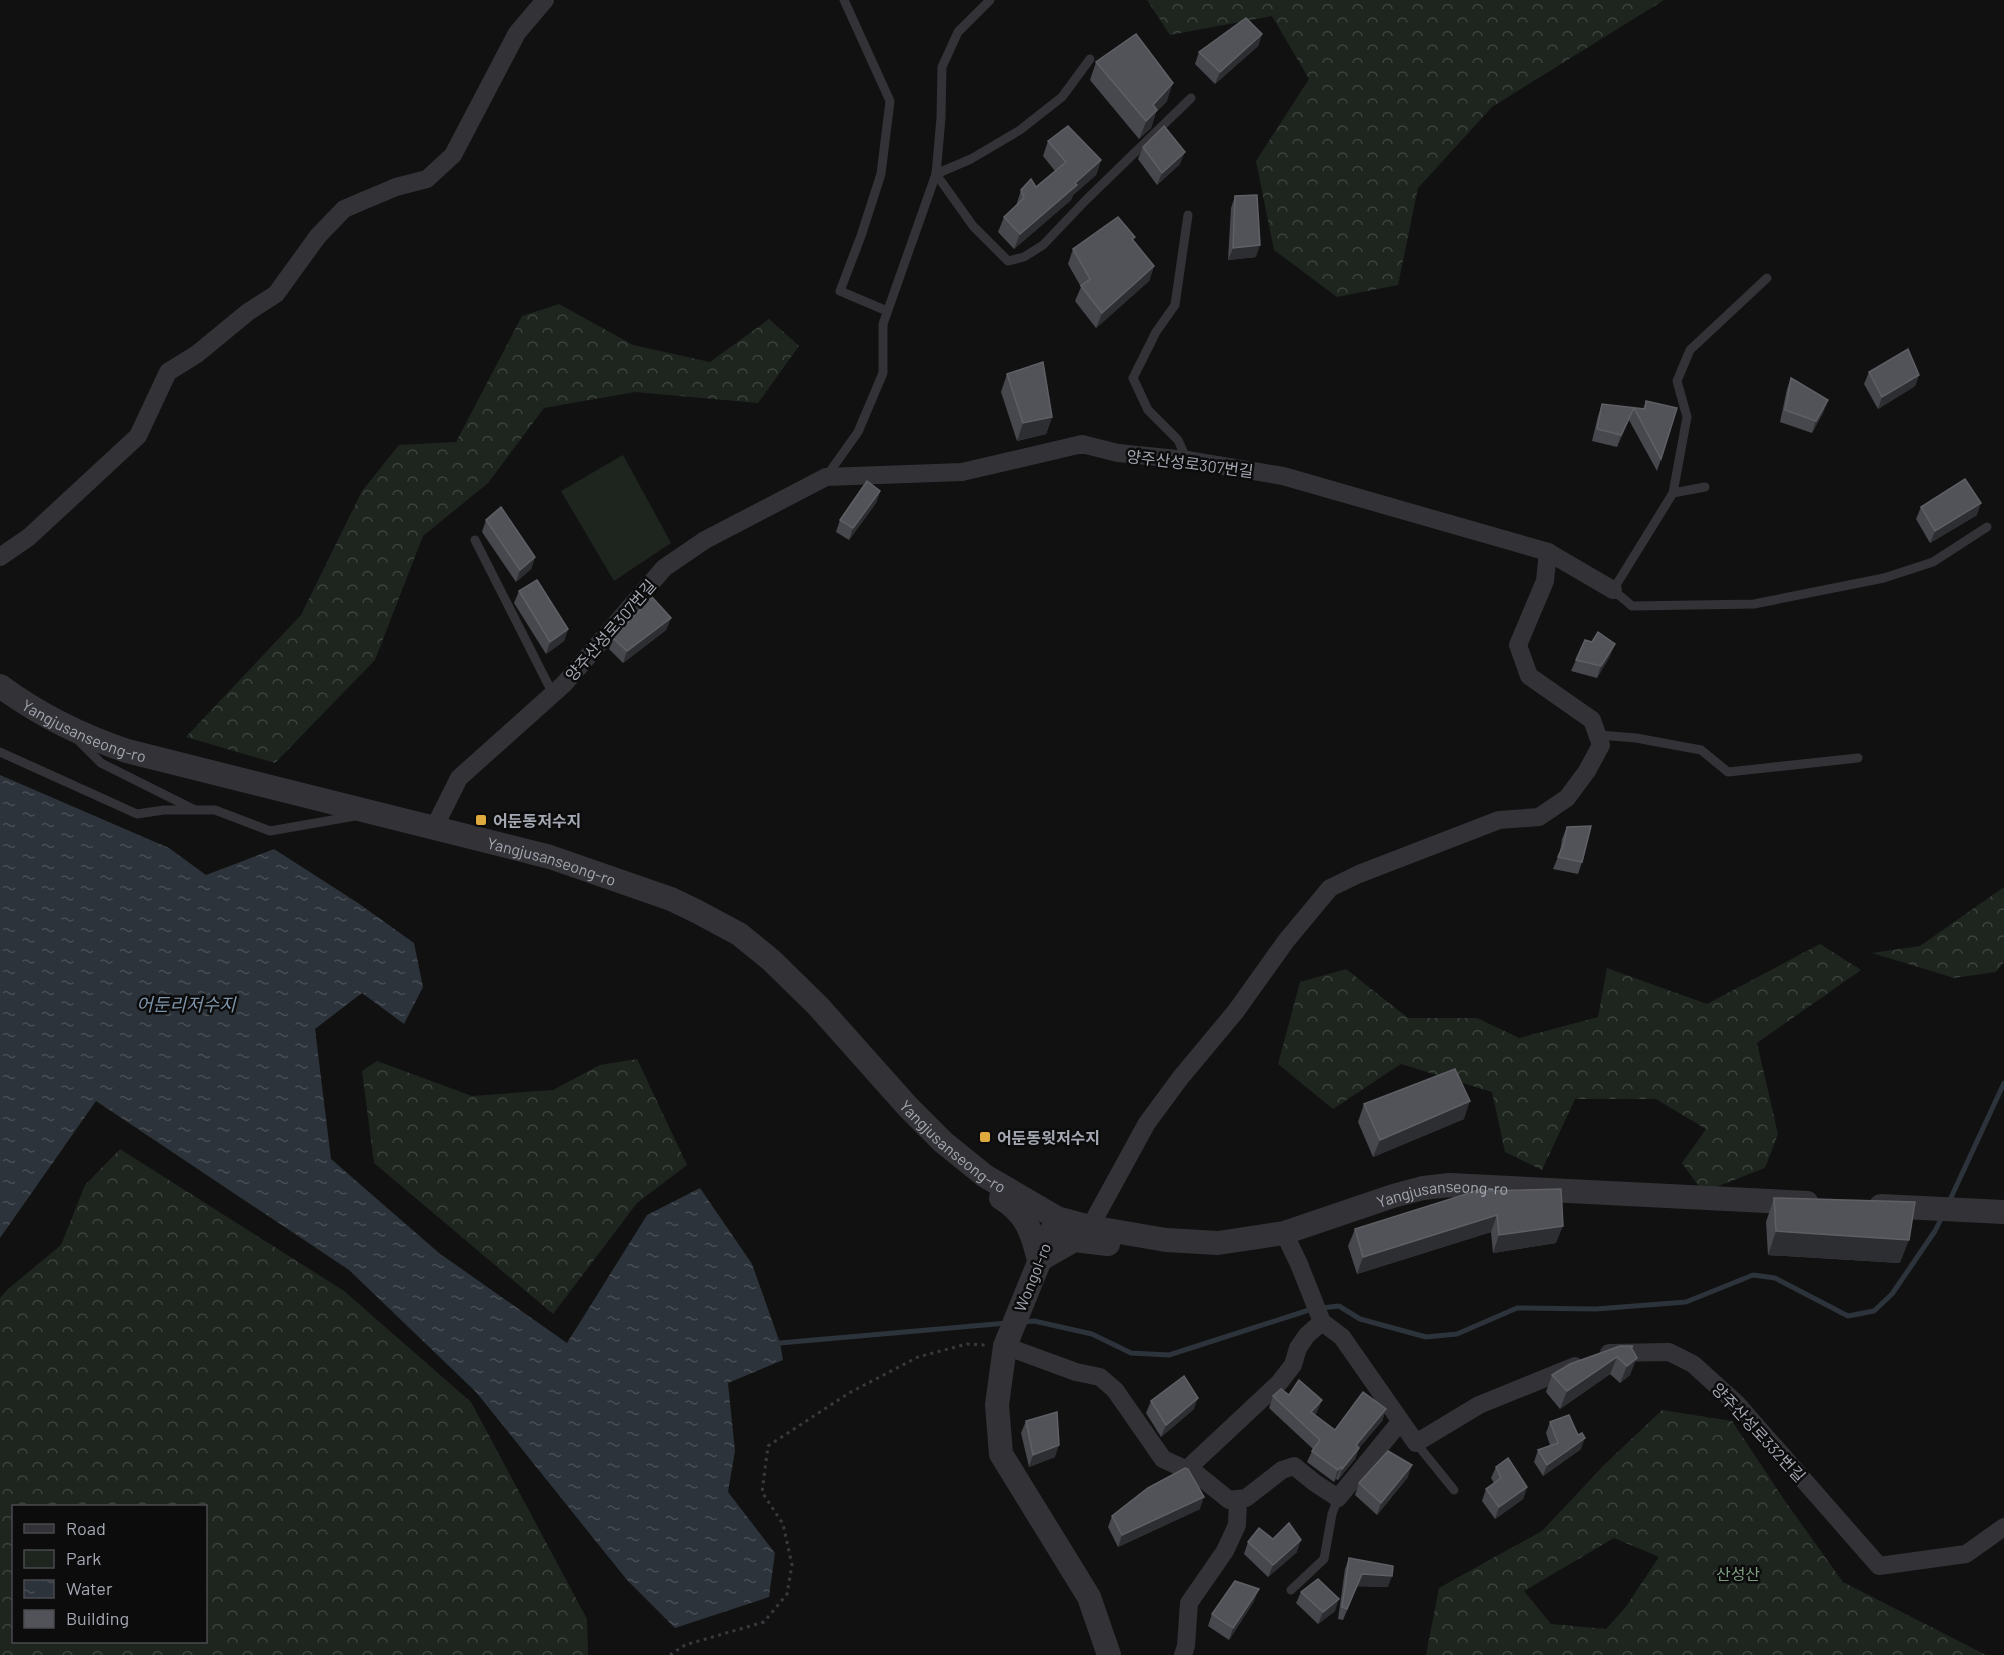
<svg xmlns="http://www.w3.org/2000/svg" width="2004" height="1655" font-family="Barlow,'Noto Sans KR',sans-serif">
<defs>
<pattern id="forest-crowns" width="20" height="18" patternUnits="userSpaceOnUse" patternTransform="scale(1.5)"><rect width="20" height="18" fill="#1e251f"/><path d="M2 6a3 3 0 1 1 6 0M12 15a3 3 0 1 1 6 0" fill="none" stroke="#3c423d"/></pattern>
<pattern id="water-ripples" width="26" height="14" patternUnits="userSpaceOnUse" patternTransform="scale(1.5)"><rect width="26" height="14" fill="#2c333a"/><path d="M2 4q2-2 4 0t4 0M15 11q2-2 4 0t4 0" fill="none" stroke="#484e54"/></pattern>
</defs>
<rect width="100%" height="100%" fill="#111112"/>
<g fill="url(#forest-crowns)" fill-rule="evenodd">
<path d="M1147,0H1664L1492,107L1418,188L1398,285L1337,297L1274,250L1256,161L1309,79L1272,16L1170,35Z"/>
<path d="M559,304L633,345L710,362L769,319L799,346L758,403L635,392L544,408L488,483L423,536L375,660L275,763L186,737L301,615L362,491L399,445L456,442L522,316Z"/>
<path d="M2004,887V962L1996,972L1954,978L1872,953L1920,946Z"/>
<path d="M1820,944L1861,970L1757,1043L1778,1134L1765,1168L1703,1192L1682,1163L1706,1129L1656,1099H1575L1542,1170L1505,1152L1492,1092L1401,1064L1333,1109L1278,1064L1300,982L1346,969L1408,1018H1477L1519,1038L1598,1017L1607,968L1707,1004Z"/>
<path d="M637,1059L687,1165L637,1203L553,1314L374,1163L362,1071L377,1061L472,1096L553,1090L600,1065Z"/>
<path d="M120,1149L344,1291L471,1402L587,1619L588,1655H0V1298L8,1289L61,1245L85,1185ZM14,1506H206V1642H14Z"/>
<path d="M1662,1410L1732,1421L1785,1501L1843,1582L1986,1655H1426L1439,1588L1542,1531L1604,1465ZM1614,1538L1659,1557L1625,1608L1606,1629L1551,1624L1524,1591Z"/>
</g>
<path fill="#1e251f" d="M623,455L671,543L614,581L561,491Z"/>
<path fill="url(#water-ripples)" d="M0,775L169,848L206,875L274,849L358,903L414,943L423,987L404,1024L362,993L315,1029L331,1159L439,1253L567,1343L647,1215L700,1188L752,1264L780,1343L783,1360L728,1383L735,1451L728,1492L775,1553L769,1597L675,1628L627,1580L476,1392L349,1270L96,1101L0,1238Z"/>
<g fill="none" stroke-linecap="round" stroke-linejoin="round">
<g stroke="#2c333a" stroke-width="5">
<path d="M1948,1204L2004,1083"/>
<path d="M1321,1308L1339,1306L1360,1319L1426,1337L1457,1334L1517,1308L1596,1309L1686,1302L1753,1275L1775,1278L1848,1316L1874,1311L1892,1294L1935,1231L1943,1215"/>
<path d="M1023,1322L1034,1321L1092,1334L1131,1353L1169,1355L1312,1309"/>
<path d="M780,1343L1007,1323"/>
</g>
<path stroke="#393a3e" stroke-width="3" stroke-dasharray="3 4.5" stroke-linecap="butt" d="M670,1655L685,1645L764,1622L787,1594L792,1565L783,1524L762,1492L768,1446L849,1393L918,1357L967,1344L985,1345"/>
<g stroke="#333337" stroke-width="9">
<path d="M844,0L890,101L881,174L861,236L840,291L887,311"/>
<path d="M936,174L973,226L1008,261L1024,257L1043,245L1086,200L1191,98"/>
<path d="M936,174L971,159L1020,130L1062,97L1090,59"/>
<path d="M1767,278L1690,350L1677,381L1687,417L1673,493L1613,590L1632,606L1754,604L1884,578L1933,562L1987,527"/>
<path d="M1187,460L1178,440L1148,410L1133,378L1156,332L1175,305L1188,215"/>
<path d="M826,477L858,432L883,373V324L936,174L941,118L942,67L958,32L990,0"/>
<path d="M1673,493L1705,487"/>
<path d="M475,540L553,694"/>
<path d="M1599,735L1636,738L1701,750L1728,772L1858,758"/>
<path d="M79,741L101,763L193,809"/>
<path d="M0,752L137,814L164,810H215L270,831L355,816"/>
<path d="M1416,1443L1454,1490"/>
<path d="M1291,1590L1324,1559L1332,1514L1338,1498"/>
</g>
<g stroke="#333337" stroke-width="18">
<path d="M1548,552L1613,590"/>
<path d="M0,557L29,537L138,436L168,372L197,354L248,312L276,294L318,236L344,209L396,187L427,179L453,155L517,33L545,0"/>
<path d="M434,828L459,778L564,684L664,568L705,540L826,477L962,472L1082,444L1118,453L1187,460L1283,476L1548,552L1545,581L1518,645L1529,676L1592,720L1601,745L1587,771L1567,798L1539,817L1499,820L1359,874L1330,888L1286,941L1236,1011L1181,1077L1147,1123L1090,1227"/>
<path d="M1284,1233L1299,1264L1322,1322L1342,1337L1416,1443L1479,1405L1575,1366"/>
<path d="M1005,1346L1076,1372L1100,1377L1115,1390L1163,1459L1198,1475L1229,1500L1246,1498L1282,1470L1294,1466L1315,1483L1338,1498L1400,1422"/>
<path d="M1609,1353L1669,1352L1693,1364L1737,1404L1879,1566L1966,1554L2004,1527"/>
<path d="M1186,1470L1279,1383L1293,1365L1298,1348L1307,1335L1322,1322"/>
<path d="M1183,1655L1186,1646L1189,1603L1225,1551L1237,1525L1238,1499"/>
</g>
<g stroke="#333337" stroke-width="24">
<path id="s1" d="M0,686C38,714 82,736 127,751L550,857L671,899L696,911L739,934L771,960L818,1006L908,1107L943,1142L985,1176L1057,1218L1090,1227L1166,1240L1218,1243L1284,1233L1393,1196L1423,1188L1450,1185L1807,1203"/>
<path d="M1001,1198C1027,1214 1032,1232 1039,1260L1074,1240L1108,1244"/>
<path d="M1881,1206L2004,1212"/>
<path d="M1057,1218L1005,1346L997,1405L1001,1454L1089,1597L1109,1655"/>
</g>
</g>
<g fill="#47484d">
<path d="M1262,34L1258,46L1215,84L1195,64L1199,52Z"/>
<path d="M1096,62L1167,101L1156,112L1151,128L1139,139L1090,80Z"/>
<path d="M1048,141L1101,160L1096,175L1073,195L1071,200L1014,249L998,232L1004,217L1016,206L1021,190L1036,187L1055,171L1043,156Z"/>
<path d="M1143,147L1180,164L1157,185L1138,159Z"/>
<path d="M1235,196L1256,257L1228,260L1231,208Z"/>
<path d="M1135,237L1133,241L1154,266L1149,281L1096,328L1075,301L1081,287L1068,264L1073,249Z"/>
<path d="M1869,372L1919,375L1915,386L1878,409L1864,384Z"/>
<path d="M1007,374L1052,417L1046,434L1017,441L1001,392Z"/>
<path d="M1791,378L1824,411L1812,433L1780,422L1787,389Z"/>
<path d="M1646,401L1661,459L1657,471L1629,420L1617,447L1592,441L1598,416L1602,404L1643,409Z"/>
<path d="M880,491L876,503L849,540L836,532L840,520Z"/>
<path d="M1921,507L1977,515L1930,543L1916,519Z"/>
<path d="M486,520L535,557L531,569L516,582L482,532Z"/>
<path d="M519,591L568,629L564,641L546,654L514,603Z"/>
<path d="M671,618L666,630L623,663L609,649L613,638Z"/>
<path d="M1610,656L1597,678L1571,671L1576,660Z"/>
<path d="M1567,827L1582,862L1578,874L1553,869L1560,852L1562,839Z"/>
<path d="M1364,1104L1464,1119L1373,1157L1358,1122Z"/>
<path d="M1484,1191L1556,1243L1493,1253L1491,1232L1357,1274L1348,1246L1355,1229Z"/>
<path d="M1774,1198L1900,1263L1768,1255L1766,1222Z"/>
<path d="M1633,1346L1632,1349L1630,1375L1620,1383L1610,1374L1560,1409L1546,1392L1552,1375Z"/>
<path d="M1289,1395L1317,1412L1315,1415L1335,1430L1386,1409L1382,1421L1359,1448L1355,1459L1338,1480L1336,1479L1334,1482L1307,1462L1313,1449L1269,1408L1273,1396Z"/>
<path d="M1151,1401L1194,1409L1161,1437L1146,1413Z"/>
<path d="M1026,1421L1055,1457L1029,1467L1021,1433Z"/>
<path d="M1550,1422L1581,1449L1543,1476L1534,1462L1538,1450L1550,1445L1546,1433Z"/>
<path d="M1496,1467L1527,1487L1523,1499L1495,1519L1482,1501L1486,1489L1494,1483L1491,1478Z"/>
<path d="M1408,1477L1377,1515L1355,1495L1359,1483Z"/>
<path d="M1200,1509L1118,1547L1108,1527L1112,1516Z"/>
<path d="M1273,1539L1297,1552L1268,1577L1244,1554L1248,1542Z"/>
<path d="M1349,1558L1388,1587L1357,1586L1343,1620L1338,1619L1345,1569Z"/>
<path d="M1301,1592L1335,1611L1318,1624L1296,1603Z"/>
<path d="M1254,1601L1229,1640L1208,1626L1212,1614Z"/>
</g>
<g fill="#2d2e31">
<path d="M1262,34L1258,46L1215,84L1220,72Z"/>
<path d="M1173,83L1167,101L1156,112L1151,128L1139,139L1153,105Z"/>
<path d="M1185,152L1180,164L1157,185L1162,173Z"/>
<path d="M1101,160L1096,175L1073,195L1071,200L1014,249L1020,234Z"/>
<path d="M1260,245L1256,257L1228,260L1233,248Z"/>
<path d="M1154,266L1149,281L1096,328L1102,313Z"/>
<path d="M1919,375L1915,386L1878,409L1882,397Z"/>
<path d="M1828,400L1824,411L1812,433L1816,421Z"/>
<path d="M1634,408L1629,420L1617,447L1621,435Z"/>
<path d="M1052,417L1046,434L1017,441L1023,423Z"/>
<path d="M880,491L876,503L849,540L853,528Z"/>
<path d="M1981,503L1977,515L1930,543L1935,531Z"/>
<path d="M535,557L531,569L516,582L520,570Z"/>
<path d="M671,618L666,630L623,663L627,651Z"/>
<path d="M568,629L564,641L546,654L550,642Z"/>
<path d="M1615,644L1610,656L1597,678L1601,666Z"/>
<path d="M1470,1101L1464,1119L1373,1157L1380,1140Z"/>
<path d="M1497,1215L1491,1232L1357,1274L1363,1257Z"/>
<path d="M1563,1226L1556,1243L1493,1253L1499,1235Z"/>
<path d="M1776,1231L1909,1240L1900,1263L1768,1255Z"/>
<path d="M1617,1357L1610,1374L1560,1409L1567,1391Z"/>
<path d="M1637,1358L1630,1375L1620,1383L1627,1366Z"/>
<path d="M1198,1398L1194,1409L1161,1437L1166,1425Z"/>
<path d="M1322,1400L1317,1412L1307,1424L1311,1412Z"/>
<path d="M1386,1409L1382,1421L1359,1448L1355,1459L1338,1480L1342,1469L1356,1445Z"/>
<path d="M1585,1438L1581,1449L1543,1476L1547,1465Z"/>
<path d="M1059,1445L1055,1457L1029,1467L1033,1455Z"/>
<path d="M1412,1465L1408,1477L1377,1515L1381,1503Z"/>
<path d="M1341,1467L1336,1479L1334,1482L1338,1470Z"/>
<path d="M1527,1487L1523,1499L1495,1519L1499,1507Z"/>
<path d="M1204,1497L1200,1509L1118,1547L1122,1535Z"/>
<path d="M1301,1540L1297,1552L1268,1577L1273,1565Z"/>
<path d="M1362,1574L1392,1576L1388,1587L1357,1586L1343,1620Z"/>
<path d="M1259,1589L1254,1601L1229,1640L1233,1628Z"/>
<path d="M1339,1599L1335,1611L1318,1624L1323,1612Z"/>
</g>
<g fill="#515358" stroke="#5e6066" stroke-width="1.5">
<path d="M1246,18L1262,34L1220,72L1199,52Z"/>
<path d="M1136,34L1173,83L1153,105L1157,110L1146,121L1096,62Z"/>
<path d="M1068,126L1101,160L1075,183L1077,185L1020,234L1004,217L1024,198L1021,190L1031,179L1036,187L1066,162L1048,141Z"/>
<path d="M1164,126L1185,152L1162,173L1143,147Z"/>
<path d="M1257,195L1260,245L1233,248L1235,196Z"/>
<path d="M1118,217L1135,237L1132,239L1154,266L1102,313L1081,286L1090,279L1073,249Z"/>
<path d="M1908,349L1919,375L1882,397L1869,372Z"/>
<path d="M1043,362L1052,417L1023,423L1007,374Z"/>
<path d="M1791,378L1828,400L1816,421L1785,410Z"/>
<path d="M1646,401L1677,408L1661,459L1634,408L1621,435L1597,429L1602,404L1645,409Z"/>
<path d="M1965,479L1981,503L1935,531L1921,507Z"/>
<path d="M867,481L880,491L853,528L840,520Z"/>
<path d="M501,507L535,557L520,570L486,520Z"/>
<path d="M537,580L568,629L550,642L519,591Z"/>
<path d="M652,597L671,618L627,651L613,638Z"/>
<path d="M1598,632L1615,644L1601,666L1576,660L1585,640L1592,642Z"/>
<path d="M1591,826L1582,862L1558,857L1564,843L1567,827Z"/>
<path d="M1455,1069L1470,1101L1380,1140L1364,1104Z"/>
<path d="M1482,1189L1484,1191L1561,1189L1563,1226L1499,1235L1497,1215L1363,1257L1355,1229Z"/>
<path d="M1774,1198L1915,1202L1909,1240L1776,1231Z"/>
<path d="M1620,1346H1633L1631,1347L1637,1358L1627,1366L1617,1357L1567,1391L1552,1375L1570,1364Z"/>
<path d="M1184,1376L1198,1398L1166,1425L1151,1401Z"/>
<path d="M1299,1380L1322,1400L1311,1412L1335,1430L1363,1392L1386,1409L1356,1445L1359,1448L1342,1469L1341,1467L1338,1470L1312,1451L1320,1440L1273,1396L1281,1389L1289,1395Z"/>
<path d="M1057,1412L1059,1445L1033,1455L1026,1421Z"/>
<path d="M1569,1415L1578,1435L1582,1433L1585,1438L1547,1465L1538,1450L1558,1443L1550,1422Z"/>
<path d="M1388,1451L1412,1465L1381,1503L1359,1483Z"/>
<path d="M1508,1458L1527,1487L1499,1507L1486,1489L1501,1478L1496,1467Z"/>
<path d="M1185,1468L1188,1469L1204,1497L1122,1535L1112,1516L1148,1488Z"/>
<path d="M1289,1523L1301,1540L1273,1565L1248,1542L1259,1528L1273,1539Z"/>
<path d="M1349,1558L1393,1566L1392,1576L1362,1574L1347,1609L1342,1607Z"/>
<path d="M1318,1579L1339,1599L1323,1612L1301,1592Z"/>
<path d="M1235,1581L1259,1589L1233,1628L1212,1614Z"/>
</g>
<g fill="#deaa3e" stroke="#0c0c0d" stroke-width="2">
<rect x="475" y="814" width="12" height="12" rx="3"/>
<rect x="979" y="1131" width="12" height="12" rx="3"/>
</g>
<g text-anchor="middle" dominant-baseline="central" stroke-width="5" stroke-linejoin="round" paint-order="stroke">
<g font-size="16" fill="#a4a8b2" stroke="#0c0c0d">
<text transform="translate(1190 463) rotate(7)">양주산성로307번길</text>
<text transform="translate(610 630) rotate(-49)">양주산성로307번길</text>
<text stroke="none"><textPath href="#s1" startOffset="96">Yangjusanseong-ro</textPath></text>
<text stroke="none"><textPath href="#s1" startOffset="582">Yangjusanseong-ro</textPath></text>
<text stroke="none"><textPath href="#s1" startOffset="1086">Yangjusanseong-ro</textPath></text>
<text stroke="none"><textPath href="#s1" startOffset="1608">Yangjusanseong-ro</textPath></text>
<text transform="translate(1032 1277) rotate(-68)">Wongol-ro</text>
<text transform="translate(1759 1432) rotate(47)">양주산성로332번길</text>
</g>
<g font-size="16" font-weight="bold" fill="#a4a8b2" stroke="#0c0c0d" text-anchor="start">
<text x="493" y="820">어둔동저수지</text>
<text x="997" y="1137">어둔동윗저수지</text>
</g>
<g font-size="16" fill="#7d9b7f" stroke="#0c0c0d">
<text x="1738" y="1573">산성산</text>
</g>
<g font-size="18" font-style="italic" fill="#7e94aa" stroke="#0c0c0d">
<text x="186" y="1004">어둔리저수지</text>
</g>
</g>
<rect x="12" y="1505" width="195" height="138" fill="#0c0c0d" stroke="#494a4f" stroke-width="1.5"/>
<rect x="24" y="1524" width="30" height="9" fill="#333337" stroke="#494a4f" stroke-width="1.5"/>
<text x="66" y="1535" font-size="18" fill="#a4a8b2">Road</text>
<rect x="24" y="1550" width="30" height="18" fill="#1e251f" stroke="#494a4f" stroke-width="1.5"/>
<text x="66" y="1565" font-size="18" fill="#a4a8b2">Park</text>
<rect x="24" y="1580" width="30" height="18" fill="url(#water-ripples)" stroke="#494a4f" stroke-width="1.5"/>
<text x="66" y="1595" font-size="18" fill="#a4a8b2">Water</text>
<rect x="24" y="1610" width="30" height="18" fill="#515358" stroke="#494a4f" stroke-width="1.5"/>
<text x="66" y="1625" font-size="18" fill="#a4a8b2">Building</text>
</svg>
